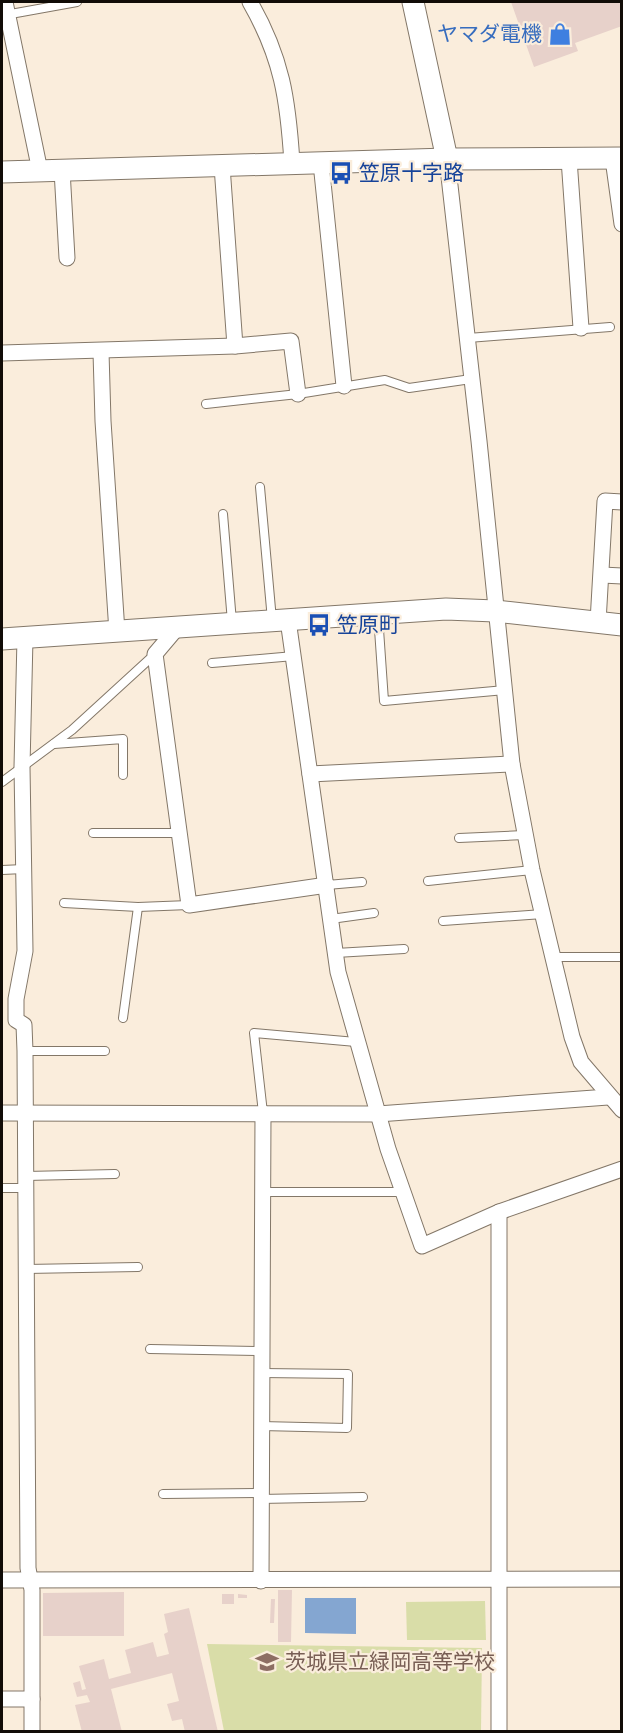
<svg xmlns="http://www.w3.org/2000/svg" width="623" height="1733" font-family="Jost,'Noto Sans JP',sans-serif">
<rect width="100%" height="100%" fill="#faeddc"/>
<g fill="#d9dda8">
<path d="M485,1601L486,1640H407L406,1602Z"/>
<path d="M207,1644L482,1648L481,1731H224Z"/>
</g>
<path fill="#84a6d1" d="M305,1598H356V1634L305,1633Z"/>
<g fill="#e7d1ca">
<path d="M511,2H622V26L575,43L578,51L534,67Z"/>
<path d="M278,1590H292L291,1642H278Z"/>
<path d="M124,1592V1636H43V1593Z"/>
<rect x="222" y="1594" width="12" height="10"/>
<path d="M238,1594L247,1595V1598H238Z"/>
<path d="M271,1599H275L274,1623H270Z"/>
<path d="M189,1608L218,1732H185L182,1719L172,1721L167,1704L179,1701L172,1673L111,1689L122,1732H82L75,1705L90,1702L87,1695L77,1697L73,1683L80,1681L82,1690L86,1689L79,1666L104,1659L109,1679L131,1673L125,1650L153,1642L157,1657L169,1654L164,1634L168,1632L164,1614Z"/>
</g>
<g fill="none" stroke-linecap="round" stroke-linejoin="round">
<g stroke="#837768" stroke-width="10">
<g id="lane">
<path d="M5,15L77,2"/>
<path d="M468,338L610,327"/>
<path d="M206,404L298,394L385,380L409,388L471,379"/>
<path d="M260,487L272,620"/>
<path d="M223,514L232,622"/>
<path d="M378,615L384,701L505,690"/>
<path d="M212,663L294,656"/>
<path d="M54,744L123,739V775"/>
<path d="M2,782L72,730L154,655"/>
<path d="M93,833H179"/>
<path d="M459,838L524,835"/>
<path d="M2,870L24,869"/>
<path d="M428,881L532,870"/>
<path d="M327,885L362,882"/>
<path d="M64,903L138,907L189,905"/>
<path d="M331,919L374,913"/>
<path d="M443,921L543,914"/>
<path d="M336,953L404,949"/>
<path d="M553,957H621"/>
<path d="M123,1018L138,907"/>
<path d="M25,1051H105"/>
<path d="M263,1113L254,1033L356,1042"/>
<path d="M26,1176L115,1174"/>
<path d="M2,1188H26"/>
<path d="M263,1192H402"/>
<path d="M26,1269L138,1267"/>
<path d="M150,1349L262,1351"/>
<path d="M261,1426L347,1428L348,1374L262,1373"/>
<path d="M163,1494L260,1493"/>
<path d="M260,1499L363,1497"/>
</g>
</g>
<g stroke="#837768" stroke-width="17">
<g id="street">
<path d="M5,2L40,171"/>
<path d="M250,2C282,58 288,99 292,163"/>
<path d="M447,159L479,441L512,764L532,870L572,1037L581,1062L622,1110"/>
<path d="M569,159L581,328"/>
<path d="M613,159L622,224"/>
<path d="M321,163L344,386"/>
<path d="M222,166L235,346"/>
<path d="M62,170L67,258"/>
<path d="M101,352L103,421L117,632"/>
<path d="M2,353L235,346L291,341L298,394"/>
<path d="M602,575L622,576"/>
<path d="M288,620L338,972L388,1149L422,1246L499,1212L622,1169"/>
<path d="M598,622L605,501L622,502"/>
<path d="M177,628L155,654L189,905L327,885"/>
<path d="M25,638L22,767L25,951L16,999V1020L24,1025L25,1051L28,1568L32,1590V1732"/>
<path d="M310,774L512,764"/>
<path d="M2,1113L378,1114L608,1097"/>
<path d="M499,1212V1732"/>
<path d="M2,1580L622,1579"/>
<path d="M261,1581L263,1113"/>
<path d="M2,1699H32"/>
</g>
</g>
<g stroke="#837768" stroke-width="23">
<g id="secondary">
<path d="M413,2L447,159"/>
<path d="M2,172L447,159L622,158"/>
<path d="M2,639L446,609L495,611L622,625"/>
</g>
</g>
<use href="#lane" stroke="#fff" stroke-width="8"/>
<use href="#street" stroke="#fff" stroke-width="15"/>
<use href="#secondary" stroke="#fff" stroke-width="21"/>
</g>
<defs>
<g id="shop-bare" transform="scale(1.8)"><path d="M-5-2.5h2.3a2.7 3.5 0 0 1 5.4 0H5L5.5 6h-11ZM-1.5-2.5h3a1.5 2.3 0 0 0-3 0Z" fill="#3f7fe0" stroke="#faeddc" stroke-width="2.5" paint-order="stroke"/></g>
<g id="bus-bare" transform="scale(1.8)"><path d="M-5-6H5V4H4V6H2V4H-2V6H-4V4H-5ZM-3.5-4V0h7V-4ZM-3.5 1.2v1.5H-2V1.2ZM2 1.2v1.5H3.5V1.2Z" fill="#1a4fb4" stroke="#faeddc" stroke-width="2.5" paint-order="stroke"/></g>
<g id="school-bare" transform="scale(1.8)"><path d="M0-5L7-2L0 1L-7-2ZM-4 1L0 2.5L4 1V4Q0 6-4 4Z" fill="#8d6e63" stroke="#faeddc" stroke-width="2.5" paint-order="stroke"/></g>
</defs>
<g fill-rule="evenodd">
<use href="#shop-bare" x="560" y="34"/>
<use href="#bus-bare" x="341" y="173"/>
<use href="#bus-bare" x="319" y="625"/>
<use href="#school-bare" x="267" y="1662"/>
</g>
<g text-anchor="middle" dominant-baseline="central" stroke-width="4.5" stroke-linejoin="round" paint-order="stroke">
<g font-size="21" fill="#366cbe" stroke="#faeddc" text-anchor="end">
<text x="542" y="34">ヤマダ電機</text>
</g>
<g font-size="21" fill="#164399" stroke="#faeddc" text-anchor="start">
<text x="359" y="173">笠原十字路</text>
<text x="337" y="625">笠原町</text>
</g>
<g font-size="21" fill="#785e54" stroke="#faeddc" text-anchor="start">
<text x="285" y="1662">茨城県立緑岡高等学校</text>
</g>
</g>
<rect width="623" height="1733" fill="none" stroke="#110c07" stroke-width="6"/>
</svg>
